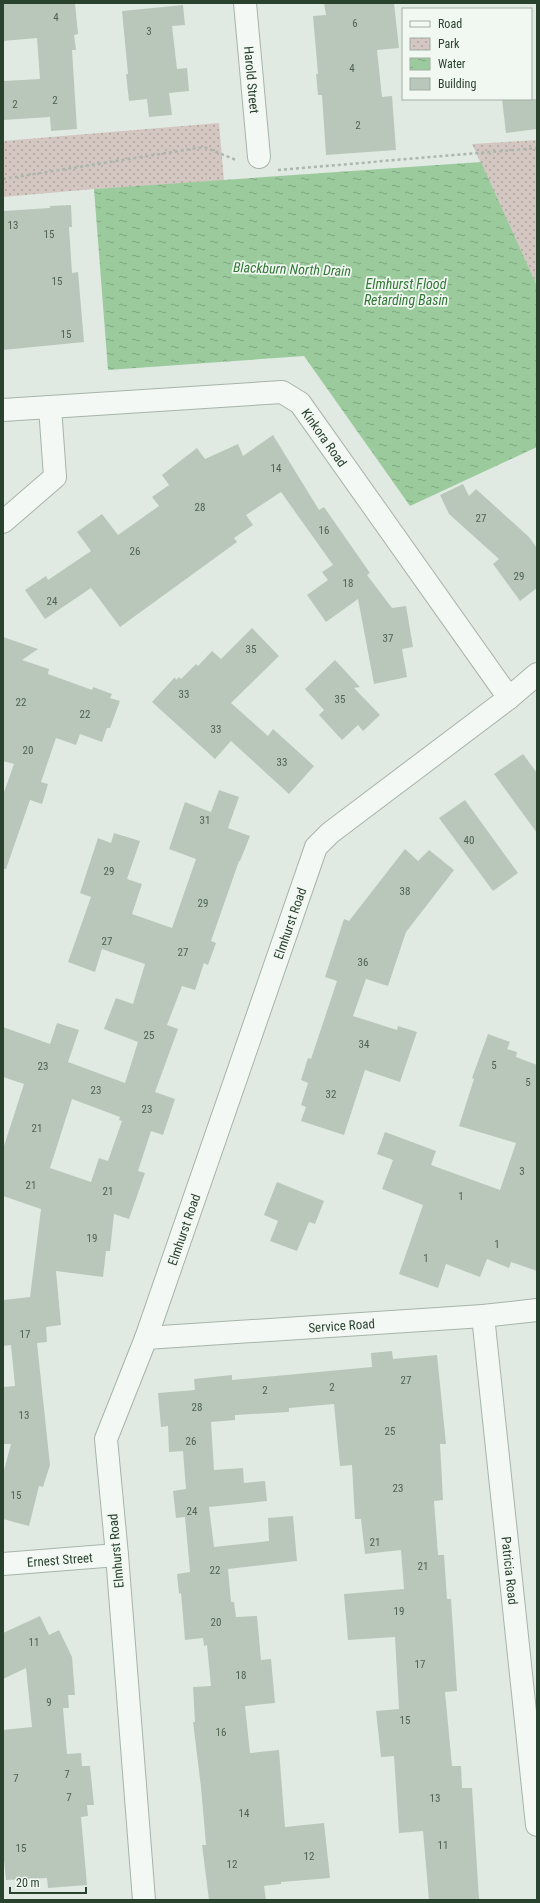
<svg xmlns="http://www.w3.org/2000/svg" width="540" height="1903" font-family="'Roboto Condensed',sans-serif">
<defs>
<pattern id="park-dots" width="8" height="8" patternUnits="userSpaceOnUse"><rect width="8" height="8" fill="#d4c7c2"/><path d="M2 2h.1M6 6h.1" fill="none" stroke="#aca39e" stroke-width="1.8" stroke-linecap="round"/></pattern>
<pattern id="water-ripples" width="26" height="14" patternUnits="userSpaceOnUse"><rect width="26" height="14" fill="#9bcb9d"/><path d="M2 4q2-2 4 0t4 0M15 11q2-2 4 0t4 0" fill="none" stroke="#7ea680"/></pattern>
</defs>
<rect width="100%" height="100%" fill="#e1eae2"/>
<g fill="url(#park-dots)">
<path d="M219,123L224,181L94,189L3,197V141Z"/>
<path d="M537,140V286L472,144Z"/>
</g>
<path fill="url(#water-ripples)" d="M481,162L537,286V447L410,506L304,356L108,370L94,189Z"/>
<g fill="#b8c7ba" fill-rule="evenodd">
<path d="M3,3H75L78,34L74,35L76,50H72L77,129L51,131L50,117L3,120V81L40,79L37,38L3,41Z"/>
<path d="M324,3H394L399,48L377,50L382,97L392,96L396,150L326,155L322,95H318L316,74H318L313,16L326,15Z"/>
<path d="M183,5L185,25L172,26L177,69L187,68L189,91L169,93L172,115L149,117L147,99L129,101L126,74H128L122,11Z"/>
<path d="M502,99H537V129L506,133Z"/>
<path d="M71,205L72,227H69L72,273L78,272L84,342L3,350V211L50,208V206Z"/>
<path d="M273,435L319,510L324,507L370,573L367,575L392,608L406,606L413,647L402,649L407,677L374,684L358,599L326,622L307,595L328,580L322,572L333,565L281,492L246,515L253,525L234,538L237,542L120,627L91,588L45,619L25,590L46,576L48,580L91,551L77,532L102,514L118,535L159,506L152,497L169,485L162,475L197,448L205,459L238,444L243,456Z"/>
<path d="M463,484L469,496L476,489L529,537L537,548V588L520,601L493,564L499,559L449,514L440,495Z"/>
<path d="M252,628L279,656L231,703L268,736L273,729L314,766L289,794L231,741L215,759L152,702L175,677L176,680L179,677L181,679L196,664L198,666L212,651L221,659Z"/>
<path d="M3,637L38,649L22,660L49,669L48,674L92,690L93,687L112,694L110,698L120,701L110,728H107L102,742L80,734L76,745L56,738L41,782L48,784L42,804L30,800L6,869H3V795L14,764L3,761Z"/>
<path d="M335,660L360,687L354,688L380,715L363,731L358,725L342,740L319,715L324,710L305,689Z"/>
<path d="M523,754L537,773V833L494,774Z"/>
<path d="M219,790L239,797L228,828L250,836L240,861H239L211,941L216,943L208,965L204,963L195,990L182,986L167,1025L178,1029L155,1092L175,1099L163,1135L151,1131L138,1171L145,1173L129,1219L114,1214L110,1251H106L103,1277L56,1271L61,1325L46,1327L47,1342L37,1343L50,1465L43,1487L39,1486L29,1526L3,1519V1474L11,1444H3V1387L15,1386L11,1345L3,1346V1300L30,1297L41,1209L3,1196V1149L24,1084L3,1077V1027L50,1044L57,1023L79,1030L68,1062L125,1083L138,1042L104,1029L116,998L133,1004L145,964L102,949L95,972L68,962L91,897L80,893L98,838L111,843L114,833L140,841L127,879L142,884L132,914L172,928L196,859L169,849L185,802L211,812ZM72,1099L120,1117L119,1120L122,1121L108,1161L99,1158L91,1182L50,1168Z"/>
<path d="M465,800L518,873L493,891L439,818Z"/>
<path d="M405,849L418,861L429,850L454,870L406,932L388,986L366,979L353,1016L397,1030L398,1026L417,1032L400,1082L365,1070L344,1135L301,1121L306,1107L301,1105L308,1083L301,1080L308,1058L311,1059L337,981L325,977L344,919L349,921Z"/>
<path d="M488,1034L510,1042L507,1049L517,1052L516,1057L537,1065V1271L511,1262L509,1268L487,1259L480,1277L446,1264L438,1288L399,1274L423,1205L382,1189L393,1160L377,1154L385,1132L436,1151L431,1165L500,1190L516,1143L459,1126L474,1079L472,1078Z"/>
<path d="M277,1182L324,1201L315,1224L309,1222L297,1251L270,1241L278,1221L264,1215Z"/>
<path d="M392,1351L393,1359L437,1355L446,1444H440L443,1500L434,1501L438,1555H444L447,1599H451L457,1691L445,1692L452,1766H461L462,1788H472L479,1899L429,1900L423,1831L399,1833L394,1756L381,1757L376,1711L399,1709L395,1637L348,1640L344,1594L404,1589L401,1550L365,1554L361,1519H355L352,1465L340,1466L334,1404L289,1408V1412L235,1415V1420L211,1422L214,1470L243,1468L244,1483L265,1481L267,1501L209,1507L214,1547L269,1541L268,1518L293,1516L297,1561L228,1569L231,1602H234L236,1617L257,1616L261,1660L271,1659L275,1703L245,1706L250,1753L279,1750L285,1827L324,1823L330,1878L281,1882V1884L264,1886L266,1900H209L202,1845H206L201,1787L193,1722H195L193,1687L211,1686L207,1645L204,1646L203,1638L185,1640L181,1593L179,1594L177,1574L190,1572L185,1517L176,1518L173,1491L186,1489L183,1451L169,1452L168,1426L161,1427L158,1393L195,1390L194,1379L232,1375V1380L372,1367L371,1353Z"/>
<path d="M40,1616L49,1635L59,1630L72,1657L75,1695H68L69,1708H63L67,1754L81,1753L82,1766H90L94,1805H87L88,1816L81,1817L87,1885L48,1888L47,1878L6,1880L3,1850V1730L32,1727L26,1668L3,1679V1633Z"/>
</g>
<g fill="none" stroke-linecap="round" stroke-linejoin="round">
<g stroke="#a6b4a8" stroke-width="24">
<g id="minor">
<path id="s1" d="M245,3L259,157"/>
<path id="s2" d="M3,410L282,392L300,403L509,698"/>
<path d="M3,522L55,477L50,407"/>
<path id="s3" d="M483,1316L537,1825"/>
<path id="s4" d="M146,1338L483,1316L537,1310"/>
<path id="s5" d="M3,1564L117,1555"/>
<path id="s6" d="M144,1900L117,1555L106,1439L146,1338L316,847L330,833L509,698L537,674"/>
</g>
</g>
<g stroke="#abb6ad" stroke-width="2.5" stroke-dasharray="3 3" stroke-linecap="butt">
<path d="M278,170L537,148"/>
<path d="M3,179L204,147L236,160"/>
</g>
<use href="#minor" stroke="#f4f8f5" stroke-width="22"/>
</g>
<g text-anchor="middle" dominant-baseline="central" stroke-width="3.5" stroke-linejoin="round" paint-order="stroke">
<g font-size="11" fill="#4d6350">
<text x="56" y="17">4</text>
<text x="355" y="23">6</text>
<text x="149" y="31">3</text>
<text x="352" y="68">4</text>
<text x="55" y="100">2</text>
<text x="15" y="104">2</text>
<text x="358" y="125">2</text>
<text x="13" y="225">13</text>
<text x="49" y="234">15</text>
<text x="57" y="281">15</text>
<text x="66" y="334">15</text>
<text x="276" y="468">14</text>
<text x="200" y="507">28</text>
<text x="481" y="518">27</text>
<text x="324" y="530">16</text>
<text x="135" y="551">26</text>
<text x="519" y="576">29</text>
<text x="348" y="583">18</text>
<text x="52" y="601">24</text>
<text x="388" y="638">37</text>
<text x="251" y="649">35</text>
<text x="184" y="694">33</text>
<text x="340" y="699">35</text>
<text x="21" y="702">22</text>
<text x="85" y="714">22</text>
<text x="216" y="729">33</text>
<text x="28" y="750">20</text>
<text x="282" y="762">33</text>
<text x="205" y="820">31</text>
<text x="469" y="840">40</text>
<text x="109" y="871">29</text>
<text x="405" y="891">38</text>
<text x="203" y="903">29</text>
<text x="107" y="941">27</text>
<text x="183" y="952">27</text>
<text x="363" y="962">36</text>
<text x="149" y="1035">25</text>
<text x="364" y="1044">34</text>
<text x="494" y="1065">5</text>
<text x="43" y="1066">23</text>
<text x="528" y="1082">5</text>
<text x="96" y="1090">23</text>
<text x="331" y="1094">32</text>
<text x="147" y="1109">23</text>
<text x="37" y="1128">21</text>
<text x="522" y="1171">3</text>
<text x="31" y="1185">21</text>
<text x="108" y="1191">21</text>
<text x="461" y="1196">1</text>
<text x="92" y="1238">19</text>
<text x="497" y="1244">1</text>
<text x="426" y="1258">1</text>
<text x="25" y="1334">17</text>
<text x="406" y="1380">27</text>
<text x="332" y="1387">2</text>
<text x="265" y="1390">2</text>
<text x="197" y="1407">28</text>
<text x="24" y="1415">13</text>
<text x="390" y="1431">25</text>
<text x="191" y="1441">26</text>
<text x="398" y="1488">23</text>
<text x="16" y="1495">15</text>
<text x="192" y="1511">24</text>
<text x="375" y="1542">21</text>
<text x="423" y="1566">21</text>
<text x="215" y="1570">22</text>
<text x="399" y="1611">19</text>
<text x="216" y="1622">20</text>
<text x="34" y="1642">11</text>
<text x="420" y="1664">17</text>
<text x="241" y="1675">18</text>
<text x="49" y="1702">9</text>
<text x="405" y="1720">15</text>
<text x="221" y="1732">16</text>
<text x="67" y="1774">7</text>
<text x="16" y="1778">7</text>
<text x="69" y="1797">7</text>
<text x="435" y="1798">13</text>
<text x="244" y="1813">14</text>
<text x="443" y="1845">11</text>
<text x="21" y="1848">15</text>
<text x="309" y="1856">12</text>
<text x="232" y="1864">12</text>
</g>
<g font-size="13" fill="#29422d" stroke="#f1f7f1">
<text stroke="none"><textPath href="#s1" startOffset="77">Harold Street</textPath></text>
<text stroke="none"><textPath href="#s2" startOffset="343">Kinkora Road</textPath></text>
<text stroke="none"><textPath href="#s6" startOffset="1010">Elmhurst Road</textPath></text>
<text stroke="none"><textPath href="#s6" startOffset="686">Elmhurst Road</textPath></text>
<text stroke="none"><textPath href="#s4" startOffset="196">Service Road</textPath></text>
<text transform="translate(116 1551) rotate(-95)">Elmhurst Road</text>
<text stroke="none"><textPath href="#s5" startOffset="57">Ernest Street</textPath></text>
<text stroke="none"><textPath href="#s3" startOffset="256">Patricia Road</textPath></text>
</g>
<g font-size="14" font-style="italic" fill="#327737" stroke="#f1f7f1">
<text transform="translate(292 269) rotate(2)">Blackburn North Drain</text>
<text x="406" y="284">Elmhurst Flood<tspan x="406" dy="16">Retarding Basin</tspan></text>
</g>
</g>
<rect width="540" height="1903" fill="none" stroke="#29422d" stroke-width="8"/>
<rect x="402" y="8" width="130" height="92" fill="#f1f7f1" stroke="#a1afa3"/>
<rect x="410" y="21" width="20" height="6" fill="#f4f8f5" stroke="#a1afa3"/>
<text x="438" y="28" font-size="12" fill="#29422d">Road</text>
<rect x="410" y="38" width="20" height="12" fill="url(#park-dots)" stroke="#a1afa3"/>
<text x="438" y="48" font-size="12" fill="#29422d">Park</text>
<rect x="410" y="58" width="20" height="12" fill="url(#water-ripples)" stroke="#a1afa3"/>
<text x="438" y="68" font-size="12" fill="#29422d">Water</text>
<rect x="410" y="78" width="20" height="12" fill="#b8c7ba" stroke="#a1afa3"/>
<text x="438" y="88" font-size="12" fill="#29422d">Building</text>
<path d="M10 1887v6h76v-6" fill="none" stroke="#29422d" stroke-width="2"/>
<text x="16" y="1887" font-size="12" fill="#29422d" stroke="#f1f7f1" stroke-width="3" paint-order="stroke">20 m</text>
</svg>
